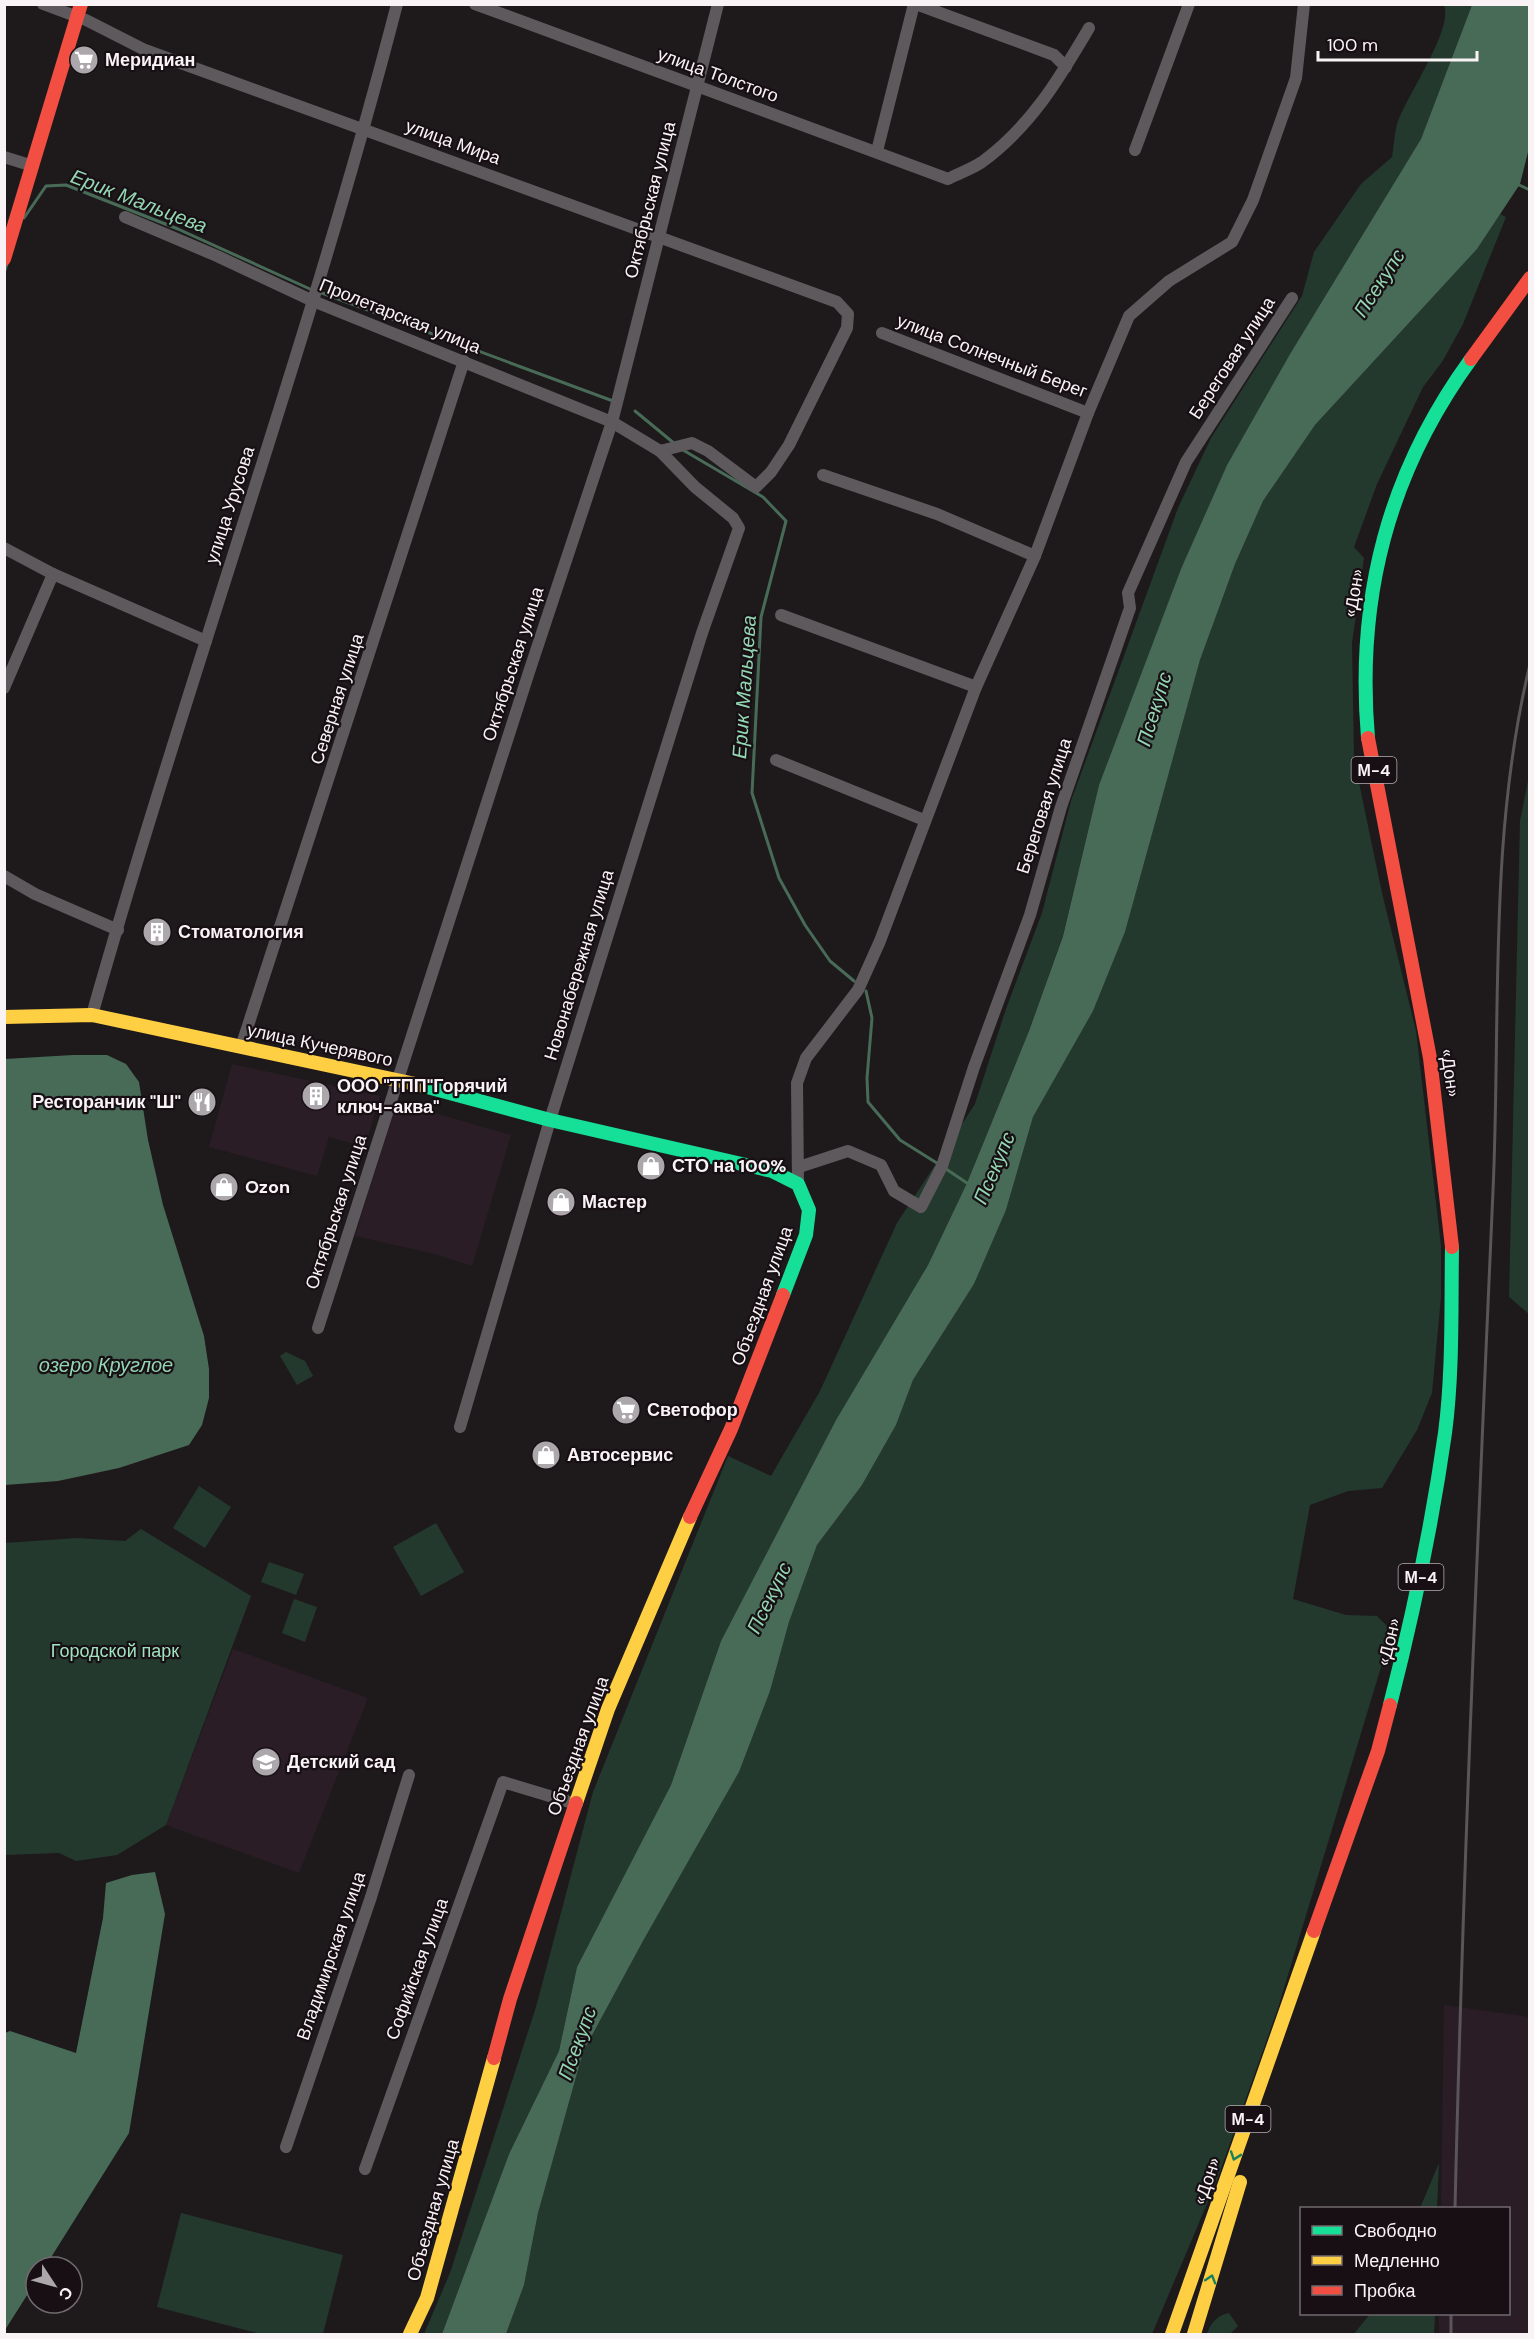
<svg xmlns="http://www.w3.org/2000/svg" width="1534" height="2339" font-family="'DM Sans',sans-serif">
<rect width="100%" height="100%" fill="#1e1a1c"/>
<g fill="#2a1d25">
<path d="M232,1064L380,1096L365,1147L329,1137L317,1176L209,1147Z"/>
<path d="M397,1102L511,1135L472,1266L435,1254L355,1236Z"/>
<path d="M233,1649L368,1698L299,1873L166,1825Z"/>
<path d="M1444,2005L1529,2017V2334H1439V2314H1508V2208H1441Z"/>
</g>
<g fill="#24392e">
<path d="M1444,5H1472L1421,139L1290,354L1227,465L1181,570L1099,785L1063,935L1029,1031L967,1183L928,1265L836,1420L721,1641L671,1785L577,1967L559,2051L509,2154L442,2334H424L450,2273L536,2007L593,1792L728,1456L771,1476L820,1391L897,1223L975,1104L1006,1009L1042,913L1071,801L1178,508L1211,438L1302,296L1314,252L1361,184L1392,157C1394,146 1394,135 1397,124C1405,98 1454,29 1444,5Z"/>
<path d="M1500,214L1506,217L1463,324L1442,362L1423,387L1377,484L1354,547L1364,558L1352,643L1354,759L1382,893L1416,1031L1441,1246V1297L1432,1393L1417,1430L1382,1488L1348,1491L1310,1505L1293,1599L1346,1615L1377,1616L1389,1628L1384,1657L1278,2008L1217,2180L1152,2334H506L524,2285L538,2213L583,2052L643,1941L739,1772L770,1691L789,1622L817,1545L862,1485L896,1425L913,1380L974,1284L1006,1210L1033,1117L1093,1011L1125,932L1200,660L1235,564L1263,501L1315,425L1477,249Z"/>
<path d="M1529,776V1314L1509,1297L1520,821Z"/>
<path d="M286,1352L305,1361L313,1376L297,1385L280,1356Z"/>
<path d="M199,1486L231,1507L205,1548L173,1528Z"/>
<path d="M436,1523L464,1572L421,1596L393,1547Z"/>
<path d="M141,1529L251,1596L166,1825L117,1855L76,1861L59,1853L5,1855V1543L77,1538L125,1541Z"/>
<path d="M269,1562L304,1574L296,1595L261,1582Z"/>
<path d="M294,1599L317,1607L305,1642L282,1633Z"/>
<path d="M1439,2163L1437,2208H1420Z"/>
<path d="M181,2213L343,2255L323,2334H261L157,2307Z"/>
<path d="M1229,2313L1238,2326L1230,2334H1207C1210,2323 1218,2315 1229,2313Z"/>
<path d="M1370,2314H1435L1434,2334H1354Z"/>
</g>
<g fill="#486b58">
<path d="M1472,5H1529V148L1520,184L1477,249L1315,425L1263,501L1235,564L1200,660L1125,932L1093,1011L1033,1117L1006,1210L974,1284L913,1380L896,1425L862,1485L817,1545L789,1622L770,1691L739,1772L643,1941L583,2052L538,2213L524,2285L506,2334H442L509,2154L559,2051L577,1967L671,1785L721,1641L836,1420L928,1265L967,1183L1029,1031L1063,936L1099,785L1181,569L1227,465L1290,354L1421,139Z"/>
<path d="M73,1055H107L126,1064L139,1082L148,1140L163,1205L204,1336L209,1369V1398L202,1425L189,1445L119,1468L58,1481L5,1485V1059Z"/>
<path d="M155,1872L165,1914L129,2133L45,2267H36V2281L5,2330V2033L10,2031L76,2053L103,1918L106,1883L132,1875Z"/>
</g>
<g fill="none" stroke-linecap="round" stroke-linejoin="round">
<g stroke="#486b58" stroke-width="3">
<path d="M1519,185L1530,190"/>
<path d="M24,218L46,186L66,185L178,229L310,289"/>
<path d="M4,273L7,264"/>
<path d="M322,293L613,401"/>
<path d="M635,411L675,444"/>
<path d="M683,450L763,497L786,521L761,617L752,793L779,878L805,925L830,961L854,981"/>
<path d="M866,991L872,1018L867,1078L868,1102L900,1140L940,1165"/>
<path d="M946,1169L970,1185"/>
</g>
<g stroke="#5e595c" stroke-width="12">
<path d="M43,4L86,20L145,50L837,302L848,314L847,328L789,445L771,472L756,487L708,451L692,443L660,451"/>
<path d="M475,4L948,179C959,173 972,169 982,162C1031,126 1059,79 1089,28"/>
<path d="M916,4L1054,55L1066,67"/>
<path d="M1135,150L1189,4"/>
<path d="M877,151L914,4"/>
<path d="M4,157L33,166"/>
<path d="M125,217L217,256L313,301L612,422L660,451L695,487L733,518L739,528L702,633L550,1120L460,1427"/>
<path d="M882,333L1088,413"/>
<path d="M823,475L937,514L1035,556"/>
<path d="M4,548L53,574L206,641"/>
<path d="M781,615L976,687"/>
<path d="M4,688L53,574"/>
<path d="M776,760L924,820"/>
<path d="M4,876L35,894L118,930"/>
<path d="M92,1015C188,676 309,345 397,4"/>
<path d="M241,1047L464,361"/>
<path d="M799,1167L848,1151L881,1165L894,1191L921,1207L942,1166L974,1067L1030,915L1061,807L1130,608L1128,593L1186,462L1292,298"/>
<path d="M798,1184L797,1083L806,1058L858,990L880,941L976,687L1035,556L1088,413L1129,316L1169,281L1232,242L1253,200L1296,78L1304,4"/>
<path d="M318,1328L529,672L612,422L718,4"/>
<path d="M286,2147L371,1897L409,1775"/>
<path d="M365,2169L503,1782L576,1804"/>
</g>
<g stroke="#16e098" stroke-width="14">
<path d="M1368,738C1356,598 1388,473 1471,359"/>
<path d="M420,1085L550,1120L772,1171L798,1184L809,1210L806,1235L783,1295"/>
<path d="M1390,1705C1413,1615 1432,1525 1445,1433C1453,1372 1451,1309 1452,1247"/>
</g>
<g stroke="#ffcf43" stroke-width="14">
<path d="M4,1017L92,1015L420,1085"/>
<path d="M576,1803L608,1709L690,1517"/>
<path d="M410,2334L427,2298L494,2058"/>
<path d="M1172,2334L1314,1931"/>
<path d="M1194,2334L1240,2182"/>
</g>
<g stroke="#f24e42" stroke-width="14">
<path d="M4,259L81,4"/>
<path d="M1471,359L1530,278"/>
<path d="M1368,738L1430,1058L1452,1247"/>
<path d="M690,1517L731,1429L783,1295"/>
<path d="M1314,1931L1378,1751L1390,1705"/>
<path d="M494,2058L510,1999L576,1803"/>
</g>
<g stroke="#5a5558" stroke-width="3">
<path d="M1455,2208C1463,1869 1478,1530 1493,1191C1501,1015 1488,837 1530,664"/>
<path d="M1451,2334V2314"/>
</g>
</g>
<defs><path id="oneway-chevron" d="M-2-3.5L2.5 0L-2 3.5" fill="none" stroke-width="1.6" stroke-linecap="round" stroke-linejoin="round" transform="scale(1.5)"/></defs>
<g stroke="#16825d">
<use href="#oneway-chevron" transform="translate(1235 2156) rotate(109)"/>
<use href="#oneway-chevron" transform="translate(1211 2279) rotate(-73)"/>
</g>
<defs>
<g id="supermarket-disc" transform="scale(1.5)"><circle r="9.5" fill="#aca7aa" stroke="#170f14"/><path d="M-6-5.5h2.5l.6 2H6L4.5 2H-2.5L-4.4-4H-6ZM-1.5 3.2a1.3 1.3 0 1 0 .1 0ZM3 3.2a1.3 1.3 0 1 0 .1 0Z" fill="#fff"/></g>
<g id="building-disc" transform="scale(1.5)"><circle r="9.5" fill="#aca7aa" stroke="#170f14"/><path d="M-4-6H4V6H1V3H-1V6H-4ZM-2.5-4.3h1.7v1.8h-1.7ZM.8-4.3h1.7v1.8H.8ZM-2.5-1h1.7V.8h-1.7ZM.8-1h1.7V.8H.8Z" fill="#fff"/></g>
<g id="restaurant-disc" transform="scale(1.5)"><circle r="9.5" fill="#aca7aa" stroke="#170f14"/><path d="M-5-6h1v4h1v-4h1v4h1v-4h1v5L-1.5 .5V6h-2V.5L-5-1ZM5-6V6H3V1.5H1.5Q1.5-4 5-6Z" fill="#fff"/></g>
<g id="shop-disc" transform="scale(1.5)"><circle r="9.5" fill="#aca7aa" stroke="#170f14"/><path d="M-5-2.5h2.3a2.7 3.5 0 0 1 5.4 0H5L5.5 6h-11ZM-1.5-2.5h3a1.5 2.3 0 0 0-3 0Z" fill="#fff"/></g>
<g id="school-disc" transform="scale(1.5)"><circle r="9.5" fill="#aca7aa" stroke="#170f14"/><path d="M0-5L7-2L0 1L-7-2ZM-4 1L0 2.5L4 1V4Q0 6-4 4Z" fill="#fff"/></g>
</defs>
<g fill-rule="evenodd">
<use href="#supermarket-disc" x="84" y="60"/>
<use href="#building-disc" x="157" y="932"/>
<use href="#building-disc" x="316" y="1096"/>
<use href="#restaurant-disc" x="202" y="1102"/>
<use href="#shop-disc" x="651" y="1166"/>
<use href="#shop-disc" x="224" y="1187"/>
<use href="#shop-disc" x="561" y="1202"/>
<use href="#supermarket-disc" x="626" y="1410"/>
<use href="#shop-disc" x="546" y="1455"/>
<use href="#school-disc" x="266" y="1762"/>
</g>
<g text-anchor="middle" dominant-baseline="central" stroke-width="4.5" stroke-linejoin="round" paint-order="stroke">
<g fill="#170f14" stroke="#b5afb2" stroke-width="1.5">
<rect x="1351.5" y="757" width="45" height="26" rx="4.5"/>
<rect x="1398.5" y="1564" width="45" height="26" rx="4.5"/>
<rect x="1225.5" y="2106" width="45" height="26" rx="4.5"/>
</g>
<g font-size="16" font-weight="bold" fill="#f9f3f6">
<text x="1374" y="770">М-4</text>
<text x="1421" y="1577">М-4</text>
<text x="1248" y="2119">М-4</text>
</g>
<g font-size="18" font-weight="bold" fill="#f9f3f6" stroke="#170f14" text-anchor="start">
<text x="105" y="60">Меридиан</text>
<text x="178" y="932">Стоматология</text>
<text x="337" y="1086">ООО "ТПП"Горячий<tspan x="337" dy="21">ключ-аква"</tspan></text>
<text x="181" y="1102" text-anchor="end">Ресторанчик "Ш"</text>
<text x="672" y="1166">СТО на 100%</text>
<text x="245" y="1187">Ozon</text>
<text x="582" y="1202">Мастер</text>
<text x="647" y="1410">Светофор</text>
<text x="567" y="1455">Автосервис</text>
<text x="287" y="1762">Детский сад</text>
</g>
<g font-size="18" fill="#f9f3f6" stroke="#170f14">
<text transform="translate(718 75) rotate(20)">улица Толстого</text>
<text transform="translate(453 142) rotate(20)">улица Мира</text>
<text transform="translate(650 200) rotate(-76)">Октябрьская улица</text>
<text transform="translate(400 316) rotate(22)">Пролетарская улица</text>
<text transform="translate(992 356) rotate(21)">улица Солнечный Берег</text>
<text transform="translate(1232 358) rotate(-57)">Береговая улица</text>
<text transform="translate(230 505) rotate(-72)">улица Урусова</text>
<text transform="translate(1354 593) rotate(-81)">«Дон»</text>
<text transform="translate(513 664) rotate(-72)">Октябрьская улица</text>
<text transform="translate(337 699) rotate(-72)">Северная улица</text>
<text transform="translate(1044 806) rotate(-72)">Береговая улица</text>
<text transform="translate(579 965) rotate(-73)">Новонабережная улица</text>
<text transform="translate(320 1045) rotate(12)">улица Кучерявого</text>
<text transform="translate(1450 1073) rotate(82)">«Дон»</text>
<text transform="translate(336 1212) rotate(-72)">Октябрьская улица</text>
<text transform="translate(762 1296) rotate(-70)">Объездная улица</text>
<text transform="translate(1389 1642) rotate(-76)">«Дон»</text>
<text transform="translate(578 1746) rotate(-70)">Объездная улица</text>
<text transform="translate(331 1956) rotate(-71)">Владимирская улица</text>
<text transform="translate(417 1969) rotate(-70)">Софийская улица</text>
<text transform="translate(1207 2181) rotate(-71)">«Дон»</text>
<text transform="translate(433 2210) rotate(-74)">Объездная улица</text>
</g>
<g font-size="18" fill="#9fe3be" stroke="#170f14">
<text x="115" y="1651">Городской парк</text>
</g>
<g font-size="20" font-style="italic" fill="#93d6b2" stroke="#170f14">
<text transform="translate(139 201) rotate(21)">Ерик Мальцева</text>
<text transform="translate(1379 283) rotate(-57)">Псекупс</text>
<text transform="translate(744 687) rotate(-86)">Ерик Мальцева</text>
<text transform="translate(1154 709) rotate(-73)">Псекупс</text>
<text transform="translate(994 1168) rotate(-67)">Псекупс</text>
<text x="106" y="1365">озеро Круглое</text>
<text transform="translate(769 1598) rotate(-64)">Псекупс</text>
<text transform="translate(577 2043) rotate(-70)">Псекупс</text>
</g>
</g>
<rect width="1534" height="2339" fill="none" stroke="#f9f3f6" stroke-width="12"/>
<rect x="1300" y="2207" width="210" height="108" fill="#170f14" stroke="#716a6e" stroke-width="1.5"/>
<rect x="1312" y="2226" width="30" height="9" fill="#16e098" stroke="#716a6e" stroke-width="1.5"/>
<text x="1354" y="2237" font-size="18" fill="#f9f3f6">Свободно</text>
<rect x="1312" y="2256" width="30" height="9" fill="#ffcf43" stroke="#716a6e" stroke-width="1.5"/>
<text x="1354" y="2267" font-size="18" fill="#f9f3f6">Медленно</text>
<rect x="1312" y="2286" width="30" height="9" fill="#f24e42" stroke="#716a6e" stroke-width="1.5"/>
<text x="1354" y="2297" font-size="18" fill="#f9f3f6">Пробка</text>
<g transform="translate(54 2285) rotate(126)"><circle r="28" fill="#170f14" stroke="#716a6e" stroke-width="1.5"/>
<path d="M0-4.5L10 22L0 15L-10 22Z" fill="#aca7aa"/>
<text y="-9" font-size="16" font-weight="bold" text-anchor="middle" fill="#f9f3f6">С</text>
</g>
<path d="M1318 51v9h159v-9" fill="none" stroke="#f9f3f6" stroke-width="3"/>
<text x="1327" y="51" font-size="18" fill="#f9f3f6" stroke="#170f14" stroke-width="4.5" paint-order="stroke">100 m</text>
</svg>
